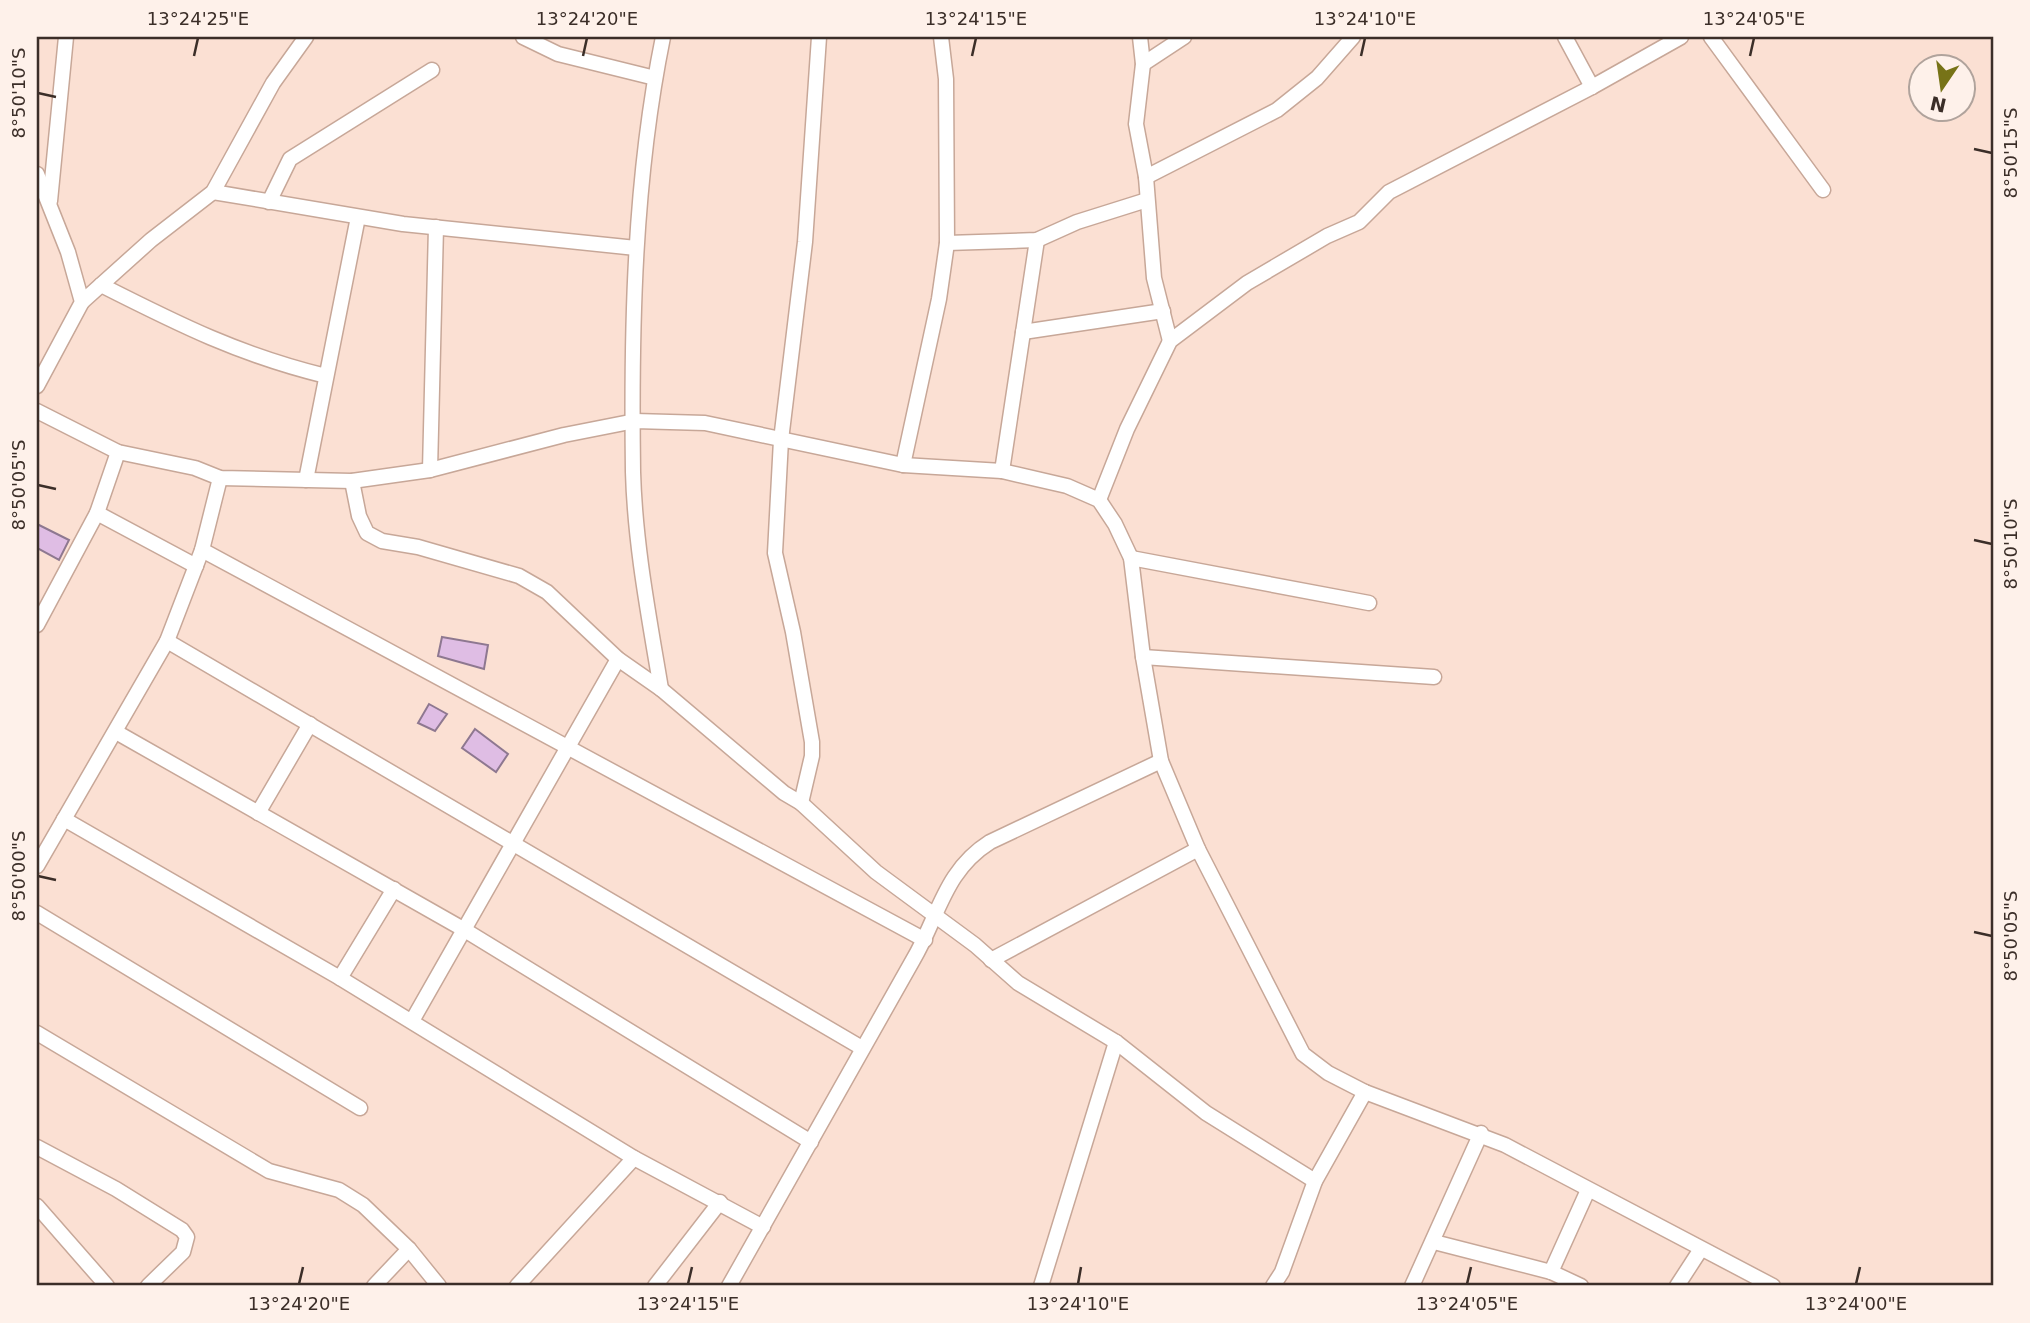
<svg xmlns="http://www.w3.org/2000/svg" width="2030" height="1323" font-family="'DejaVu Sans',sans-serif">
<rect width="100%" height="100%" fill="#fbe0d3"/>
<g fill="#dfbde4" stroke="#8e7890" stroke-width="2">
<path d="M37,524L69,540L59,560L37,548Z"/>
<path d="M442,637L488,645L484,669L438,656Z"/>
<path d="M429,704L447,714L435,731L418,723Z"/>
<path d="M475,729L508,754L496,772L462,748Z"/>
</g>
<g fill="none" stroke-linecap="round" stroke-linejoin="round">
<g stroke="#c7a798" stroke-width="17">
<g id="minor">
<path d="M523,37L558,54L655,78"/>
<path d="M1140,37L1143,64L1136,124L1146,177L1154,278L1170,341"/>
<path d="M1565,37L1592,87"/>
<path d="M1711,37L1823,190"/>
<path d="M1143,64L1184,37"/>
<path d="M37,174L68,252L82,302L37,386"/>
<path d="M1146,177L1277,110L1317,78L1353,37"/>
<path d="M213,192L403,224L636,248"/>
<path d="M50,201L66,37"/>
<path d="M269,202L290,159L432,70"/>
<path d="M947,243L1037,240L1077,222L1147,200"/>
<path d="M101,285C180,325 240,355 326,376"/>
<path d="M82,302L151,240L213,192L273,83L306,37"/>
<path d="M1023,332L1163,311"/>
<path d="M37,411L118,452L195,468L220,478L352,481L430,470L564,435L635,421L705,423L903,465L1002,471L1067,486L1099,500L1115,524L1131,558L1143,657L1161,761L1198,849L1303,1054L1328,1073L1365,1092L1505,1145L1773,1286"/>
<path d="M903,465L939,299L947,243L946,79L941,37"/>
<path d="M430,470L436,227"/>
<path d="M1002,471L1037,240"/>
<path d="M306,480L358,217"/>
<path d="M352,481L359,516L367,533L382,541L418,547L519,576L547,592L618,659L661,689L784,793L801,803L876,872L975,945L1018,983L1116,1042L1206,1113L1315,1181"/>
<path d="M1099,500L1127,429L1170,341L1247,283L1327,236L1359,222L1389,192L1592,87L1681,37"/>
<path d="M97,513L196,566"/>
<path d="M202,550L925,940"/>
<path d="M1131,558L1369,603"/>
<path d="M37,625L97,513L118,452"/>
<path d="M167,641L862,1048"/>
<path d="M1143,657L1434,677"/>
<path d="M661,689C649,617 635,545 633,472C631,327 634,179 663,37"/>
<path d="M116,732L463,929L811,1142"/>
<path d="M801,803L812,756V742L793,632L775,553L781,440L805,242L819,37"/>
<path d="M258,813L310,724"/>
<path d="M64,819L340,978L634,1158L763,1227"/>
<path d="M37,866L167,641L202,550L220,478"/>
<path d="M37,913L360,1108"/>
<path d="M991,960L1198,849"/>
<path d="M340,978L394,889"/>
<path d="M412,1021L618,659"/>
<path d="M37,1033L269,1171L339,1190L363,1205L409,1249L439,1286"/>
<path d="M37,1147L116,1189L182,1230L187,1237L183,1252L148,1286"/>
<path d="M37,1206L107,1286"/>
<path d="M1434,1242L1551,1272L1581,1286"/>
<path d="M1551,1272L1588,1190"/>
<path d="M374,1286L409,1249"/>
<path d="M517,1286L634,1158"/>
<path d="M655,1286L720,1202"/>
<path d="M729,1286C790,1178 851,1069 913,960C939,916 944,871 990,842L1161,761"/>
<path d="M1041,1286L1116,1042"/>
<path d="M1273,1286L1282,1272L1315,1181L1365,1092"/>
<path d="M1412,1286L1481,1133"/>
<path d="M1677,1286L1701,1249"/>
</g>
</g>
<use href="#minor" stroke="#fff" stroke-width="14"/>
</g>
<path fill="none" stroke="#3b2e28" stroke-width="2.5" d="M194,56L198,38M583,56L587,38M972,56L976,38M1361,56L1365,38M1750,56L1754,38M38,93L56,97M1974,149L1992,153M38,485L56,489M1974,540L1992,544M38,876L56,880M1974,932L1992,936M299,1284L303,1267M688,1284L692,1267M1078,1284L1081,1267M1467,1284L1471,1267M1856,1284L1860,1267"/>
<rect width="2030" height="1323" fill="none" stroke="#fef1ea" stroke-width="77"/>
<g transform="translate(1942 88) rotate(193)"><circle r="33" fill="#fef1ea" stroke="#b0a39c" stroke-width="2"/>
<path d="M0-5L12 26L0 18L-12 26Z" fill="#777317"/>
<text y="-10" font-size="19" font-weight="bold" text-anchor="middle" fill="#3b2e28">N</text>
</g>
<rect x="38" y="38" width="1954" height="1246" fill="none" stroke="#3b2e28" stroke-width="2.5"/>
<g font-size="18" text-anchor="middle" fill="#3b2e28">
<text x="198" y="25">13°24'25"E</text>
<text x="587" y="25">13°24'20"E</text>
<text x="976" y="25">13°24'15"E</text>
<text x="1365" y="25">13°24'10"E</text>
<text x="1754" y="25">13°24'05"E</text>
<text transform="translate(19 93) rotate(-90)" y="6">8°50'10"S</text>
<text transform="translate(2011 153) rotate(-90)" y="6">8°50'15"S</text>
<text transform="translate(19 485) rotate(-90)" y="6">8°50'05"S</text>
<text transform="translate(2011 544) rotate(-90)" y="6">8°50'10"S</text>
<text transform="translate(19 876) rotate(-90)" y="6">8°50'00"S</text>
<text transform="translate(2011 936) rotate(-90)" y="6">8°50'05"S</text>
<text x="299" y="1310">13°24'20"E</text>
<text x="688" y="1310">13°24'15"E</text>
<text x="1078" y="1310">13°24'10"E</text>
<text x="1467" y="1310">13°24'05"E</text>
<text x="1856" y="1310">13°24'00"E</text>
</g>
</svg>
